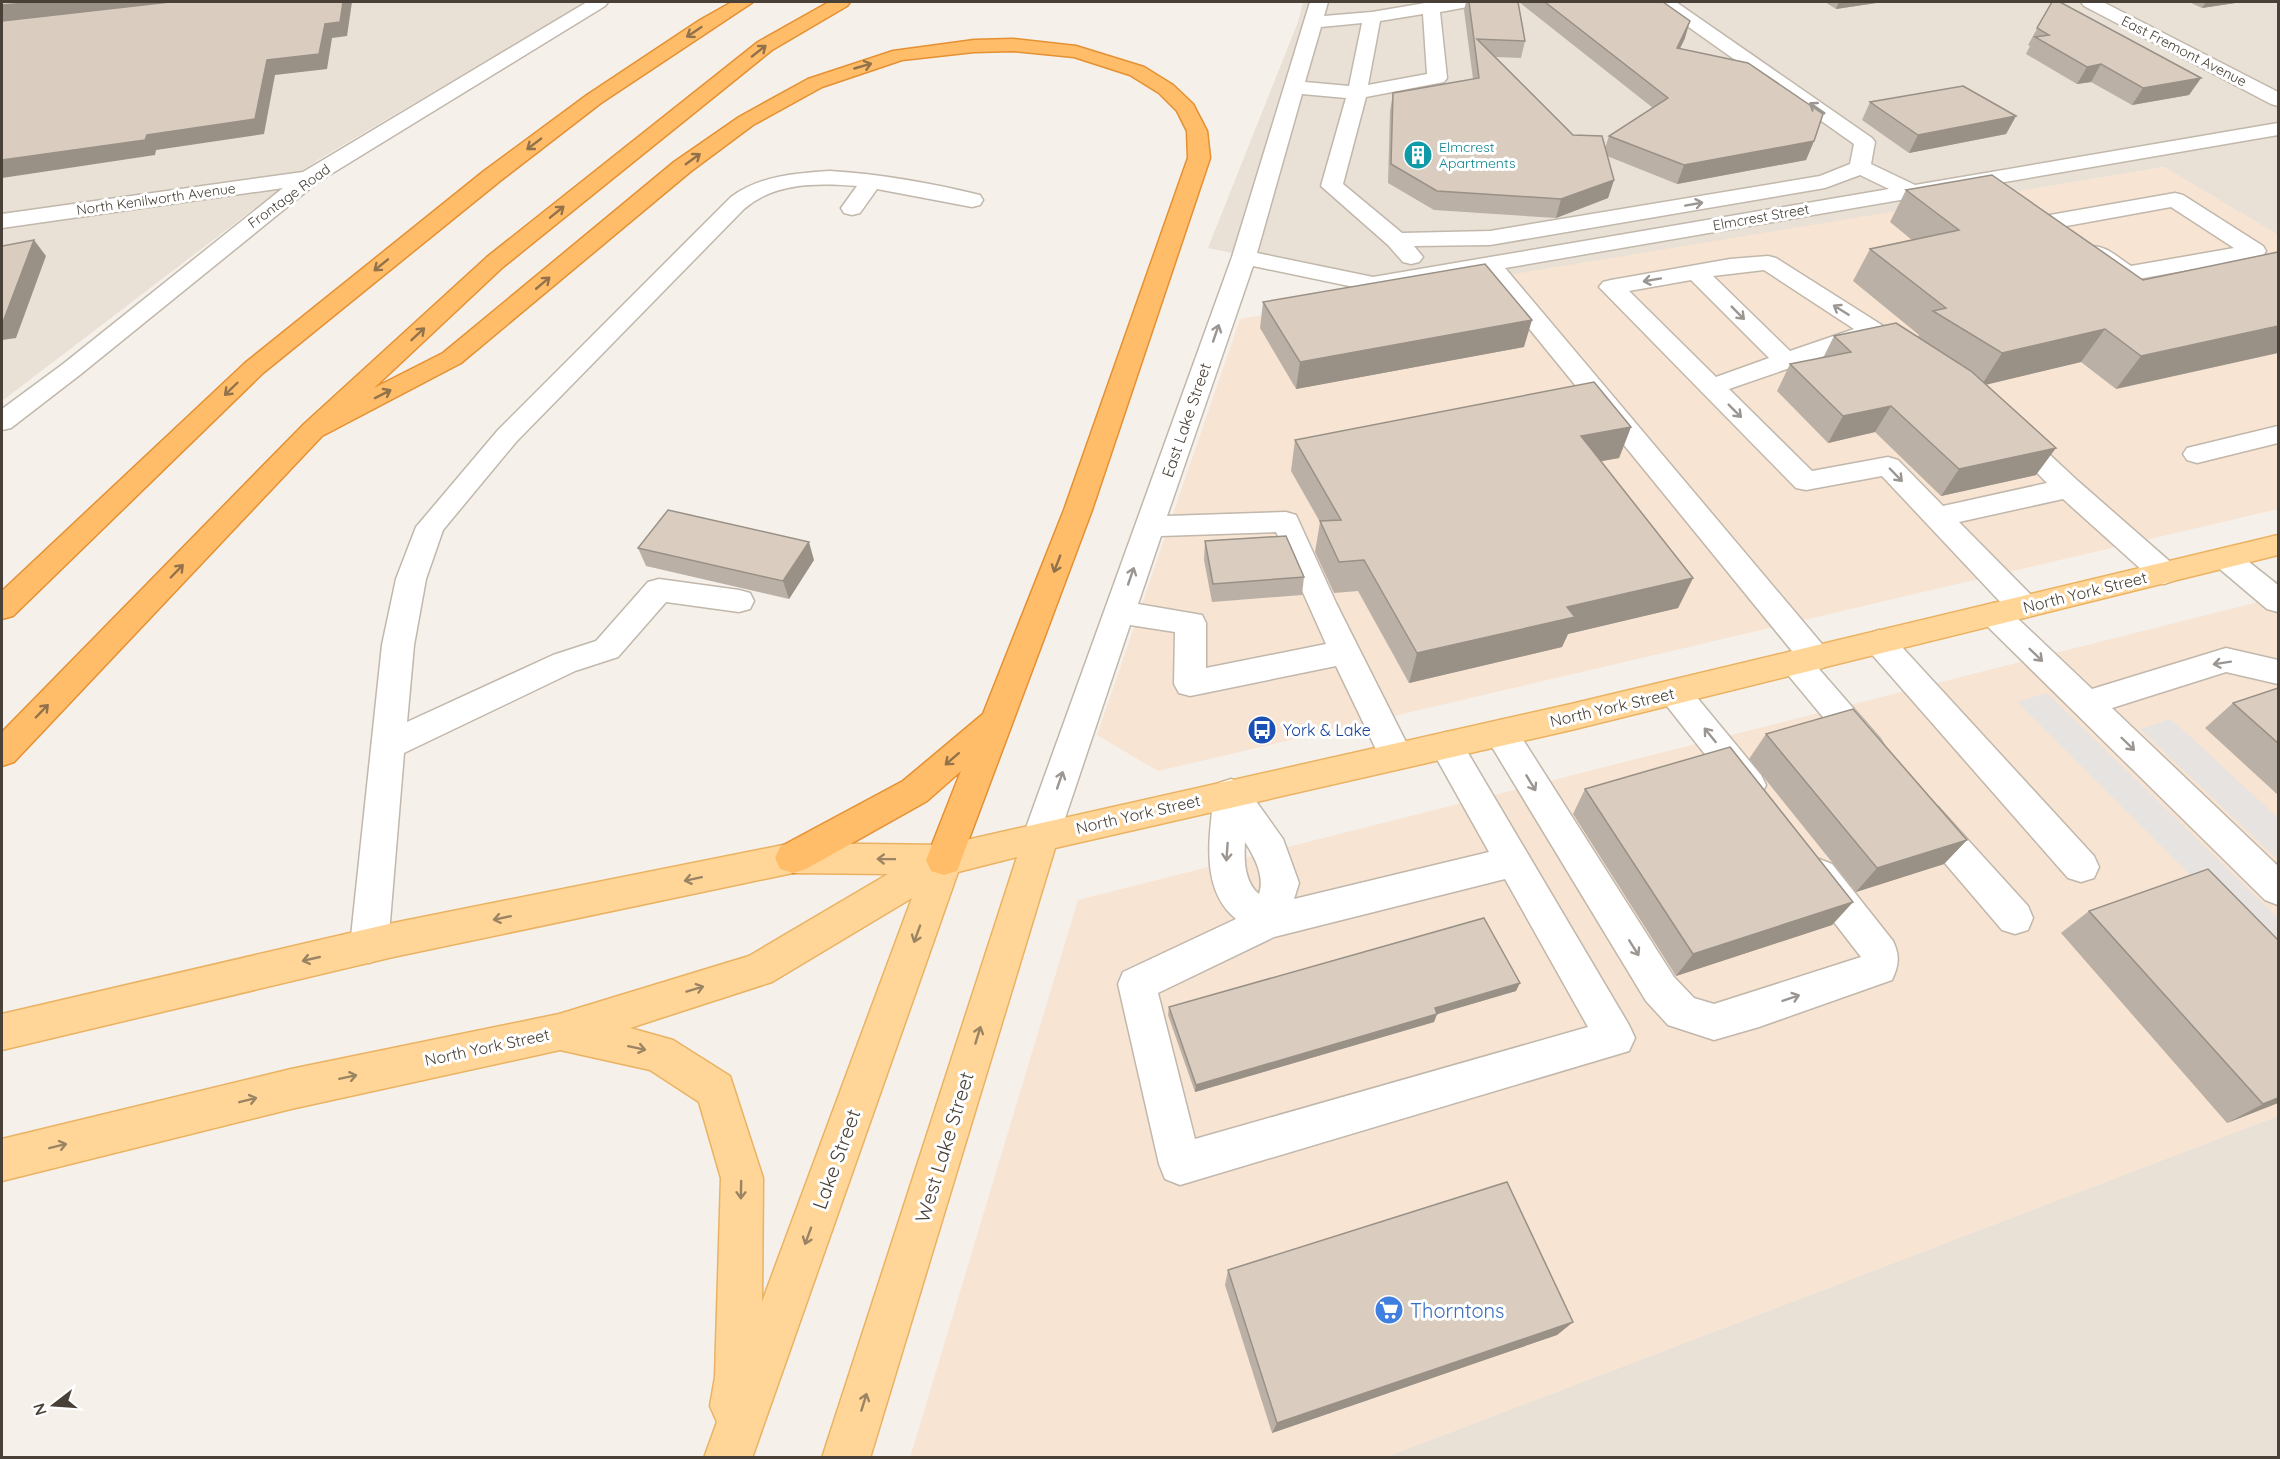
<svg xmlns="http://www.w3.org/2000/svg" width="2280" height="1459" font-family="Quicksand,sans-serif">
<rect width="100%" height="100%" fill="#f5f0e9"/>
<g fill="#e9e1d6">
<path d="M2,2H585L318,160L2,401Z"/>
<path d="M1303,2H2278V235L2164,167L1415,292L1208,248L1298,22Z"/>
<path d="M2278,1116V1457H1386Z"/>
</g>
<g fill="#f7e4d3">
<path d="M2164,167L2278,235V509L1158,771L1097,735L1240,319Z"/>
<path d="M2278,597V1116L1386,1457L910,1458L1078,900Z"/>
</g>
<g fill="#e6e3e0">
<path d="M2047,693L2278,918V963L2017,702Z"/>
<path d="M2171,719L2278,818V860L2140,729Z"/>
</g>
<g fill="none" stroke-linecap="round" stroke-linejoin="round">
<g stroke="#c1b7ab" stroke-width="3">
<g id="minor">
<path d="M587,2H608L605,6L318,182L81,374L11,428L2,430V409L63,364L283,188L2,228V214L303,172Z"/>
<path d="M1310,2H1328L1324,16L1372,12L1431,2H1476L1473,6L1440,12L1447,78L1444,82L1366,97L1343,184L1402,233L1490,231L1820,176L1850,164L1854,144L1659,6L1656,2H1676L1872,138L1875,142L1871,164L1915,185L2278,123V135L1505,268L1827,650L1832,658L1827,666L1819,669L1880,739L1885,748L1880,757L1868,761L1856,757L1784,670L1779,662L1784,654L1792,651L1483,272L1373,291L1253,266L1167,516L1286,512L1296,515L1337,605L1413,756L1408,766L1396,769L1384,766L1336,666L1190,696L1179,693L1174,684L1175,632L1130,625L1059,836L1053,846L1041,851L1029,846L1023,836L1232,257ZM1423,14L1427,74L1368,85L1380,21ZM1362,23L1349,86L1305,82L1321,27ZM1302,94L1346,98L1321,186L1388,245L1403,262L1411,264L1419,262L1423,257L1414,246L1490,245L1825,188L1860,175L1889,189L1373,277L1257,253ZM1276,532L1326,644L1206,668V623L1202,615L1138,604L1161,536Z"/>
<path d="M2081,2H2103L2278,92V106L2271,104L2084,6Z"/>
<path d="M830,171C880,174 931,183 980,195L983,200L980,205L972,207L877,189L860,213L852,215L844,213L841,208L857,186C818,183 775,182 744,209L516,442L443,530L426,579L414,645L407,722L553,655L596,641L648,582L659,579L739,590L750,593L754,601L750,609L739,612L666,602L618,657L575,671L404,753L388,946L382,958L369,963L356,958L350,946L382,645L396,579L416,527L498,430L731,197C759,176 796,173 830,171Z"/>
<path d="M2175,193L2183,195L2263,246L2266,251L2263,256L2255,258L2127,281L2119,279L2087,257L2083,252L2087,247C2104,243 2117,257 2131,266L2234,248L2171,207L2050,229L2042,227L2039,222L2042,217L2050,215Z"/>
<path d="M1768,256L1776,258L1918,348L1922,353L1918,358C1900,363 1886,349 1871,340L1729,389L1812,471L1888,457L1898,460L1943,506L2047,483L1998,433L2002,427L2011,424L2020,427L2078,481L2175,566L2179,573L2175,580L2164,584L2153,580L2063,499L1959,522L2035,599L2039,607L2035,615L2024,618L2014,615L2092,689L2226,648L2278,660V684L2226,672L2112,708L2278,866V905L2265,900L1983,622L1979,614L1983,606L1994,603L2006,608L1882,476L1806,490L1796,488L1599,287L1603,282L1611,280L1730,259ZM1764,270L1854,329L1790,351L1713,276ZM1691,280L1769,358L1716,377L1629,291Z"/>
<path d="M2278,426V443L2197,463L2187,460L2183,454L2187,448Z"/>
<path d="M2225,548L2235,551L2278,585V612L2267,609L2215,565L2210,558L2215,551Z"/>
<path d="M1879,630L1890,634L2094,856L2099,867L2094,878L2081,882L2068,878L1868,650L1863,642L1868,634Z"/>
<path d="M1674,680L1685,683L1761,775L1766,785L1761,795L1749,799L1737,795L1663,701L1658,692L1663,683Z"/>
<path d="M1501,720L1513,724L1674,977L1694,998L1714,1004L1861,957L1806,886L1801,875L1806,864L1819,859L1832,864L1893,941C1900,956 1899,965 1892,980L1759,1027L1714,1040L1668,1025L1646,1001L1489,742L1484,733L1489,724Z"/>
<path d="M1446,732L1458,736L1629,1025L1635,1038L1629,1051L1180,1185L1165,1179L1159,1164L1118,984L1123,972L1236,919C1199,889 1210,835 1214,793L1219,783L1231,779L1243,783L1283,839L1299,883L1294,899L1489,852L1429,745L1434,736ZM1245,842C1255,858 1265,876 1259,894C1244,882 1244,860 1245,842ZM1505,879L1588,1027L1195,1139L1158,993L1274,937Z"/>
<path d="M1926,803L1938,807L2028,906L2033,918L2028,930L2015,934L2002,930L1914,827L1909,817L1914,807Z"/>
</g>
</g>
<g stroke="#eab262" stroke-width="3">
<path id="major" d="M2278,535V555L1571,730L1055,848L870,1458H822L1017,857L958,872L752,1458H704L717,1422L710,1406L715,1377L721,1178L699,1102L650,1070L560,1050L291,1109L2,1181V1139L291,1069L559,1014L749,956L888,874L793,873L393,957L2,1050V1014L393,923L793,843L944,845L1571,704ZM912,898L762,1302L763,1178L730,1076L673,1040L630,1028L772,982Z"/>
</g>
<g stroke="#e59032" stroke-width="3">
<g id="highway">
<path d="M732,2H753L601,103L500,181L263,373L13,616L2,619V591L245,363L484,171L587,95L700,20Z"/>
<path d="M829,2H850L847,6L772,50L503,267L374,388L443,353L674,162L739,117L808,79L893,51L974,40L1013,39L1076,46L1144,67L1173,85L1193,104L1207,131L1210,158L1092,510L957,871L944,875L931,871L926,860L961,771L927,801L806,869L793,873L780,869L775,858L780,847L903,781L983,714L1064,510L1188,158L1187,131L1177,111L1159,93L1130,75L1074,57L1013,51L974,52L902,60L822,87L753,125L690,172L461,363L322,436L14,762L2,766V732L304,424L487,257L758,42Z"/>
</g>
</g>
<use href="#minor" fill="#fff" fill-rule="evenodd"/>
<use href="#major" fill="#ffd698" fill-rule="evenodd"/>
<use href="#highway" fill="#ffbd6a" fill-rule="evenodd"/>
</g>
<g fill="#bbb0a5">
<path d="M1466,2H1518L1525,41L1521,58L1496,57L1573,135L1605,148L1609,136L1653,108L1519,2H1663L1685,38L1680,49L1814,141L1806,160L1677,184L1607,156L1614,180L1608,198L1556,218L1434,210L1388,183L1390,111L1393,93L1473,79L1464,10Z"/>
<path d="M1825,2H1883L1836,9Z"/>
<path d="M2052,2L2201,78L2189,95L2132,105L2091,82L2077,84L2026,54L2030,46L2028,45Z"/>
<path d="M2189,2H2242L2202,8Z"/>
<path d="M1870,102L2016,116L2006,134L1909,153L1862,120Z"/>
<path d="M1906,190L2143,280L2278,252L2116,389L2081,362L1986,384L2036,475L1941,496L1875,432L1828,443L1777,391L1790,364L1823,358L1834,336L1918,337L1919,335L1853,281L1870,249L1912,240L1890,222Z"/>
<path d="M1263,302L1524,347L1296,389L1260,328Z"/>
<path d="M1631,427L1619,458L1600,461L1693,578L1678,608L1568,634L1562,647L1409,683L1358,591L1334,593L1315,552L1320,522L1291,471L1295,440Z"/>
<path d="M1205,541L1304,577L1302,595L1212,602L1204,560Z"/>
<path d="M638,548L814,560L789,599L646,566Z"/>
<path d="M2278,688V795L2205,728L2233,703Z"/>
<path d="M1766,734L1967,840L1944,864L1856,892L1749,759Z"/>
<path d="M1585,789L1853,902L1832,925L1676,976L1573,814Z"/>
<path d="M2089,911L2278,1103L2227,1123L2061,933Z"/>
<path d="M1516,991L1437,1014L1434,1022L1195,1092L1168,1015L1169,1007Z"/>
<path d="M1228,1270L1573,1322L1557,1335L1272,1433L1225,1285Z"/>
</g>
<g fill="#999086">
<path d="M38,2H179L2,22V5Z"/>
<path d="M343,2H352L347,36L332,38L327,69L275,75L264,134L156,150L155,155L2,178V160L147,135L325,24Z"/>
<path d="M1839,2H1883L1836,9Z"/>
<path d="M2206,2H2242L2202,8Z"/>
<path d="M1690,21L1685,38L1671,66L1677,48Z"/>
<path d="M2101,64L2091,82L2077,84L2087,67Z"/>
<path d="M2201,78L2189,95L2132,105L2143,88Z"/>
<path d="M2016,116L2006,134L1909,153L1918,135Z"/>
<path d="M1814,141L1806,160L1677,184L1684,165Z"/>
<path d="M1614,180L1608,198L1556,218L1561,199Z"/>
<path d="M34,240L46,256L16,338L2,340V322Z"/>
<path d="M1532,320L1524,347L1296,389L1300,362Z"/>
<path d="M2278,326V353L2116,389L2141,356Z"/>
<path d="M2105,329L2081,362L1981,386L2002,353Z"/>
<path d="M1891,406L1875,432L1828,443L1843,416Z"/>
<path d="M1631,427L1619,458L1570,467L1581,436Z"/>
<path d="M2056,448L2036,475L1941,496L1959,469Z"/>
<path d="M809,542L814,560L789,599L783,581Z"/>
<path d="M1693,578L1678,608L1568,634L1562,647L1409,683L1417,653L1567,607Z"/>
<path d="M1967,840L1944,864L1856,892L1877,868Z"/>
<path d="M1853,902L1832,925L1676,976L1693,954Z"/>
<path d="M1520,983L1516,991L1431,1016L1435,1008Z"/>
<path d="M1437,1014L1434,1022L1195,1092L1196,1085Z"/>
<path d="M2278,1098V1103L2227,1123L2263,1104Z"/>
<path d="M1573,1322L1557,1335L1272,1433L1277,1423Z"/>
</g>
<g fill="#dacdc0" stroke="#999086" stroke-width="1.5">
<path d="M2,2H38L2,5Z"/>
<path d="M170,2H343L340,22L325,24L319,54L267,60L255,119L147,135L145,140L2,160V21Z"/>
<path d="M1469,2H1518L1525,41L1477,39L1573,135L1602,136L1614,180L1561,199L1437,191L1391,164L1393,93L1479,78Z"/>
<path d="M1545,2H1663L1690,21L1677,48L1748,63L1823,114L1814,141L1684,165L1609,136L1668,98Z"/>
<path d="M2052,2H2060L2201,78L2143,88L2101,64L2087,67L2035,37L2049,35L2037,28Z"/>
<path d="M1963,86L2016,116L1918,135L1870,102Z"/>
<path d="M1992,175L2143,280L2278,252V326L2141,356L2105,329L2002,353L1933,311L1946,308L1870,249L1959,230L1906,190Z"/>
<path d="M34,240L3,322H2V246Z"/>
<path d="M1485,264L1532,320L1300,362L1263,302Z"/>
<path d="M1896,323L1971,371L2056,448L1959,469L1891,406L1843,416L1790,364L1851,352L1834,336Z"/>
<path d="M1594,382L1631,427L1581,436L1693,578L1567,607L1575,617L1417,653L1364,560L1339,562L1320,521L1341,520L1295,440Z"/>
<path d="M668,510L809,542L783,581L638,548Z"/>
<path d="M1286,536L1304,577L1213,584L1205,541Z"/>
<path d="M2278,688V743L2233,703Z"/>
<path d="M1853,709L1967,840L1877,868L1766,734Z"/>
<path d="M1730,747L1853,902L1693,954L1585,789Z"/>
<path d="M2208,869L2278,940V1098L2263,1104L2089,911Z"/>
<path d="M1484,918L1520,983L1435,1008L1437,1014L1196,1085L1169,1007Z"/>
<path d="M1507,1182L1573,1322L1277,1423L1228,1270Z"/>
</g>
<defs><path id="oneway-shaft" d="M-6 0H5M1.5-3L5.5 0L1.5 3" fill="none" stroke-width="1.6" stroke-linecap="round" stroke-linejoin="round" transform="scale(1.5)"/></defs>
<g stroke="#92724b">
<use href="#oneway-shaft" transform="translate(694 32) rotate(146)"/>
<use href="#oneway-shaft" transform="translate(759 51) rotate(-38)"/>
<use href="#oneway-shaft" transform="translate(863 66) rotate(-16)"/>
<use href="#oneway-shaft" transform="translate(534 144) rotate(143)"/>
<use href="#oneway-shaft" transform="translate(693 159) rotate(-36)"/>
<use href="#oneway-shaft" transform="translate(557 212) rotate(-39)"/>
<use href="#oneway-shaft" transform="translate(381 265) rotate(141)"/>
<use href="#oneway-shaft" transform="translate(543 283) rotate(-40)"/>
<use href="#oneway-shaft" transform="translate(418 334) rotate(-43)"/>
<use href="#oneway-shaft" transform="translate(231 389) rotate(136)"/>
<use href="#oneway-shaft" transform="translate(383 394) rotate(-27)"/>
<use href="#oneway-shaft" transform="translate(1057 564) rotate(111)"/>
<use href="#oneway-shaft" transform="translate(177 571) rotate(-46)"/>
<use href="#oneway-shaft" transform="translate(42 711) rotate(-46)"/>
<use href="#oneway-shaft" transform="translate(952 759) rotate(139)"/>
</g>
<g stroke="#9b9691">
<use href="#oneway-shaft" transform="translate(1817 108) rotate(-145)"/>
<use href="#oneway-shaft" transform="translate(1694 204) rotate(-10)"/>
<use href="#oneway-shaft" transform="translate(1652 280) rotate(170)"/>
<use href="#oneway-shaft" transform="translate(1841 310) rotate(-148)"/>
<use href="#oneway-shaft" transform="translate(1738 313) rotate(45)"/>
<use href="#oneway-shaft" transform="translate(1216 333) rotate(-71)"/>
<use href="#oneway-shaft" transform="translate(1735 411) rotate(45)"/>
<use href="#oneway-shaft" transform="translate(1896 475) rotate(46)"/>
<use href="#oneway-shaft" transform="translate(1131 576) rotate(-71)"/>
<use href="#oneway-shaft" transform="translate(2036 655) rotate(44)"/>
<use href="#oneway-shaft" transform="translate(2222 663) rotate(171)"/>
<use href="#oneway-shaft" transform="translate(1710 735) rotate(-129)"/>
<use href="#oneway-shaft" transform="translate(2128 744) rotate(44)"/>
<use href="#oneway-shaft" transform="translate(1060 780) rotate(-71)"/>
<use href="#oneway-shaft" transform="translate(1531 783) rotate(59)"/>
<use href="#oneway-shaft" transform="translate(1227 852) rotate(94)"/>
<use href="#oneway-shaft" transform="translate(1634 948) rotate(58)"/>
<use href="#oneway-shaft" transform="translate(1791 998) rotate(-19)"/>
</g>
<g stroke="#9b8463">
<use href="#oneway-shaft" transform="translate(886 859) rotate(-179)"/>
<use href="#oneway-shaft" transform="translate(693 879) rotate(168)"/>
<use href="#oneway-shaft" transform="translate(502 918) rotate(168)"/>
<use href="#oneway-shaft" transform="translate(917 934) rotate(110)"/>
<use href="#oneway-shaft" transform="translate(311 959) rotate(167)"/>
<use href="#oneway-shaft" transform="translate(695 989) rotate(-17)"/>
<use href="#oneway-shaft" transform="translate(978 1035) rotate(-73)"/>
<use href="#oneway-shaft" transform="translate(637 1048) rotate(12)"/>
<use href="#oneway-shaft" transform="translate(348 1077) rotate(-12)"/>
<use href="#oneway-shaft" transform="translate(248 1100) rotate(-14)"/>
<use href="#oneway-shaft" transform="translate(58 1146) rotate(-14)"/>
<use href="#oneway-shaft" transform="translate(741 1190) rotate(91)"/>
<use href="#oneway-shaft" transform="translate(808 1236) rotate(110)"/>
<use href="#oneway-shaft" transform="translate(864 1402) rotate(-73)"/>
</g>
<defs>
<g id="building-disc" transform="scale(1.5)"><circle r="9.5" fill="#0f9aa8" stroke="#fff"/><path d="M-4-6H4V6H1V3H-1V6H-4ZM-2.5-4.3h1.7v1.8h-1.7ZM.8-4.3h1.7v1.8H.8ZM-2.5-1h1.7V.8h-1.7ZM.8-1h1.7V.8H.8Z" fill="#fff"/></g>
<g id="bus-disc" transform="scale(1.5)"><circle r="9.5" fill="#1a4fb4" stroke="#fff"/><path d="M-5-6H5V4H4V6H2V4H-2V6H-4V4H-5ZM-3.5-4V0h7V-4ZM-3.5 1.2v1.5H-2V1.2ZM2 1.2v1.5H3.5V1.2Z" fill="#fff"/></g>
<g id="supermarket-disc" transform="scale(1.5)"><circle r="9.5" fill="#3f7fe0" stroke="#fff"/><path d="M-6-5.5h2.5l.6 2H6L4.5 2H-2.5L-4.4-4H-6ZM-1.5 3.2a1.3 1.3 0 1 0 .1 0ZM3 3.2a1.3 1.3 0 1 0 .1 0Z" fill="#fff"/></g>
</defs>
<g fill-rule="evenodd">
<use href="#building-disc" x="1418" y="155"/>
<use href="#bus-disc" x="1262" y="730"/>
<use href="#supermarket-disc" x="1389" y="1310"/>
</g>
<g text-anchor="middle" dominant-baseline="central" stroke-width="6" stroke-linejoin="round" paint-order="stroke">
<g font-size="14" fill="#494037" stroke="#fff">
<text transform="translate(2184 51) rotate(27)">East Fremont Avenue</text>
<text transform="translate(289 196) rotate(-36)">Frontage Road</text>
<text transform="translate(156 199) rotate(-8)">North Kenilworth Avenue</text>
<text transform="translate(1761 217) rotate(-10)">Elmcrest Street</text>
</g>
<g font-size="14" fill="#0d838f" stroke="#fff" text-anchor="start">
<text x="1439" y="147">Elmcrest<tspan x="1439" dy="16">Apartments</tspan></text>
</g>
<g font-size="16" fill="#494037" stroke="#fff">
<text transform="translate(1186 420) rotate(-71)">East Lake Street</text>
<text transform="translate(2085 592) rotate(-14)">North York Street</text>
<text transform="translate(1612 707) rotate(-13)">North York Street</text>
<text transform="translate(1138 814) rotate(-13)">North York Street</text>
<text transform="translate(487 1047) rotate(-12)">North York Street</text>
</g>
<g font-size="16" fill="#164399" stroke="#fff" text-anchor="start">
<text x="1283" y="730">York &amp; Lake</text>
</g>
<g font-size="20" fill="#494037" stroke="#fff">
<text transform="translate(944 1147) rotate(-73)">West Lake Street</text>
<text transform="translate(836 1159) rotate(-70)">Lake Street</text>
</g>
<g font-size="20" fill="#366cbe" stroke="#fff" text-anchor="start">
<text x="1410" y="1310">Thorntons</text>
</g>
</g>
<rect width="2280" height="1459" fill="none" stroke="#494037" stroke-width="6"/>
<g transform="translate(54 1405) rotate(253)" stroke="#ffffff" stroke-width="4.5" paint-order="stroke">
<path d="M0-4.5L10 22L0 15L-10 22Z" fill="#494037"/>
<text y="-9" font-size="16" font-weight="bold" text-anchor="middle" fill="#494037">N</text>
</g>
</svg>
